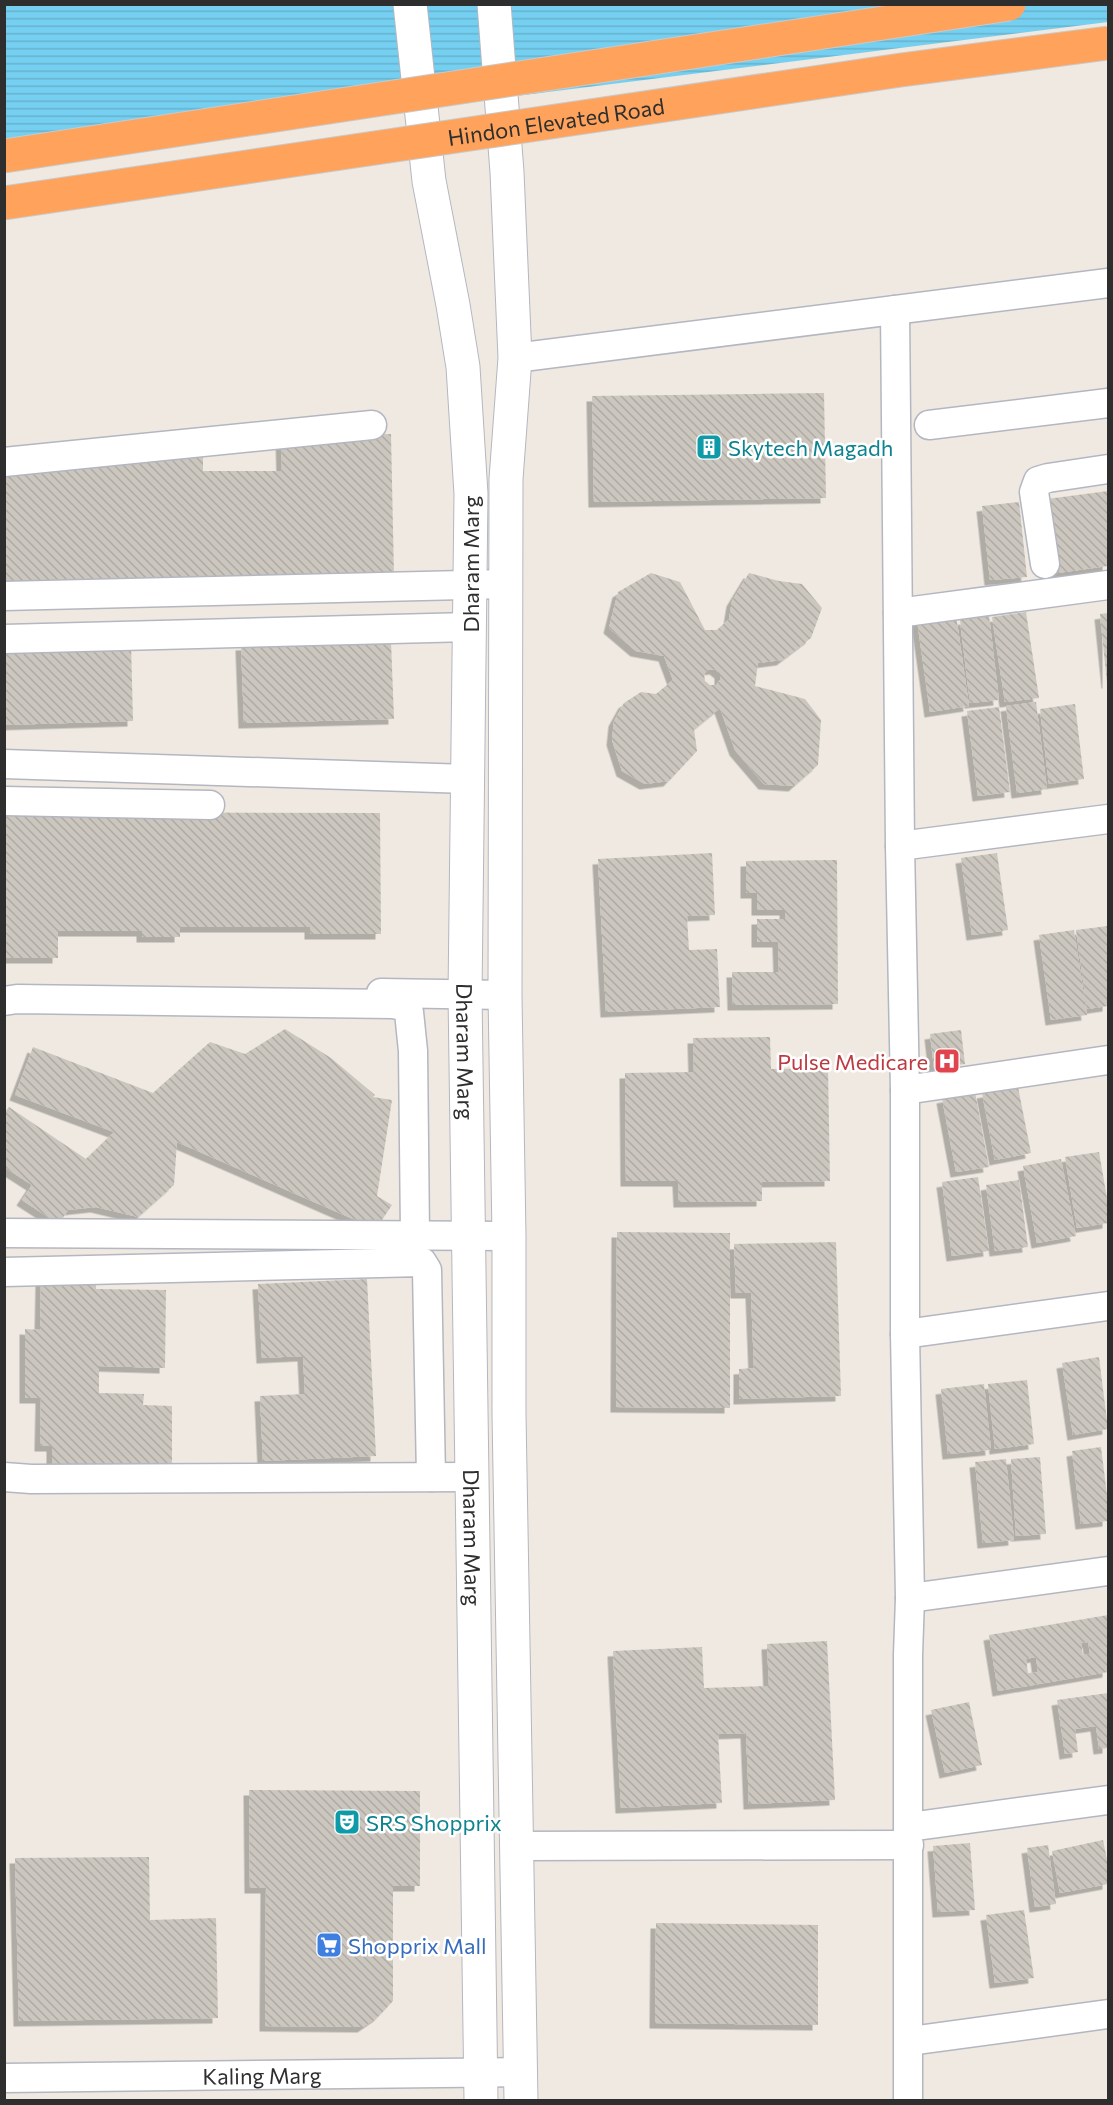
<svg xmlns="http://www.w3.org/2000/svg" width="1113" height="2105" font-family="Commissioner,sans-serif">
<defs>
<pattern id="water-rules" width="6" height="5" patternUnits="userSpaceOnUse" patternTransform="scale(1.5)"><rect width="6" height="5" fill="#75cff0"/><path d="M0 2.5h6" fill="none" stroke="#66b2ce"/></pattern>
<pattern id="building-back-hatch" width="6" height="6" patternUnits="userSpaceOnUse" patternTransform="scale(1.5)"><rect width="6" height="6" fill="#cbc7bf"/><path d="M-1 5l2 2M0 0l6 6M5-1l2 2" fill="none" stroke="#afaba4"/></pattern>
<filter id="shadow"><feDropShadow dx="-5.5" dy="5.5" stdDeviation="0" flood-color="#0004"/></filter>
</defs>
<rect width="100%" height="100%" fill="#efe9e1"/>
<path fill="url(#water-rules)" d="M1108,4V22L203,135L5,164L4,5Z"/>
<g fill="url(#building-back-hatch)" fill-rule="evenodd" filter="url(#shadow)">
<path d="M824,393L826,498L594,502L592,396Z"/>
<path d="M391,434L394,577L4,583V469L104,468L102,456L203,451V471H282L281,436Z"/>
<path d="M1108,491V566L1057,573L1047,499Z"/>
<path d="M1019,502L1027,577L990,580L982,506Z"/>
<path d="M651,573L680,582L705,630H717L729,619L732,601L749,573L779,581L802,584L822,608L811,638L782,660L758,663L755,686L805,699L821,720L818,765L794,786L764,784L735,750L720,708L694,729L697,751L669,781L645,784L622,771L612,740L614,721L624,703L641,692L656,694L673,680L664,656L636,651L609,628L618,592ZM715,669L720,673V680L716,685H710L705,681L704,674L708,670Z"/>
<path d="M1026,612L1039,698L1005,702L992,617Z"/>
<path d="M1108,613V683H1107L1100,614Z"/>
<path d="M956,615L969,706L930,712L917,620Z"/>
<path d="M989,616L999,700L970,703L960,620Z"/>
<path d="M391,641L394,719L244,723L241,645Z"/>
<path d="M131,643L133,721L4,725V647Z"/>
<path d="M1036,702L1047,789L1017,793L1006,706Z"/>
<path d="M1075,704L1084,779L1049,784L1040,709Z"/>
<path d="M999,707L1010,792L978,796L967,711Z"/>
<path d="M4,812L380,813L381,934H310V927H180V937H142V931H58V958H4Z"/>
<path d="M712,853L715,915L687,916L689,950L717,949L720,1007L606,1012L598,859Z"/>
<path d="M997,853L1008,930L972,935L961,858Z"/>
<path d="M837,860L838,1004L733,1005L732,972H779L778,942H757V919H785V910H757V893H746V861Z"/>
<path d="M1108,926V1006L1087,1009L1076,930Z"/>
<path d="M1074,930L1087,1015L1051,1020L1039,935Z"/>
<path d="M285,1029L331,1058L375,1095L373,1097L392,1100L377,1196L392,1205L376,1229L177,1142L174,1185L138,1217L96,1207L68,1210L59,1224L22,1200L32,1185L4,1167V1113L9,1107L86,1159L114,1132L15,1095L33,1047L153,1093L210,1042L245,1054Z"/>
<path d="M961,1030L965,1064L934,1068L930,1034Z"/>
<path d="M770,1037L771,1069L828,1068L830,1181L762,1182V1201L679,1202L678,1181H626L625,1073L694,1072L693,1038Z"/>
<path d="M1018,1087L1031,1153L995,1160L982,1093Z"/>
<path d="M975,1092L989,1167L956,1172L942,1098Z"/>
<path d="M1099,1152L1108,1204V1223L1077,1228L1065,1157Z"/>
<path d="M1061,1159L1076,1236L1037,1243L1023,1166Z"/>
<path d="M978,1177L989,1251L952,1256L942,1182Z"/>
<path d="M1019,1180L1028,1247L995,1251L986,1185Z"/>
<path d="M617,1232L730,1233V1408L616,1407Z"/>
<path d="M836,1242L841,1396L739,1399V1369L754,1368L751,1293H736L734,1244Z"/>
<path d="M41,1279H96V1289L166,1290L165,1368L99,1366V1393L144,1394L143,1405L172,1406V1471L52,1469V1446H40L41,1398H25V1329L40,1330Z"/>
<path d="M367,1279L376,1456L263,1461L260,1396L305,1394L303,1356L262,1358L258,1284Z"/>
<path d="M1099,1357L1108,1429L1073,1435L1062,1363Z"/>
<path d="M1027,1380L1034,1444L995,1449L988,1384Z"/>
<path d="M984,1384L991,1450L948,1454L941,1389Z"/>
<path d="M1101,1447L1108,1503V1521L1081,1524L1072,1451Z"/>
<path d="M1040,1457L1046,1534L1016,1536L1011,1459Z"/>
<path d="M1006,1459L1014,1540L983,1543L975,1462Z"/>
<path d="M1108,1615V1672L998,1691L989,1635ZM1088,1642L1090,1654L1083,1655L1081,1643ZM1036,1657L1038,1672L1028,1673L1026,1659Z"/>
<path d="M827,1641L835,1800L749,1804L746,1733L718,1734L722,1803L621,1808L613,1651L702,1647L704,1688L769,1686L767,1644Z"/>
<path d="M1108,1693V1748L1099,1749L1096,1726L1075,1729L1078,1752L1065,1754L1057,1700Z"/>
<path d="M969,1702L982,1765L945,1773L931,1710Z"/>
<path d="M249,1790L420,1791V1886H393V2001L379,2016L363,2027L265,2026L266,1888H250Z"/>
<path d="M1103,1840L1108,1865V1884L1060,1893L1052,1851Z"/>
<path d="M970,1843L975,1910L938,1912L933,1846Z"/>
<path d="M1048,1845L1056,1904L1035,1907L1027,1848Z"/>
<path d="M149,1857L150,1920L216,1918L218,2018L19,2021L15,1858Z"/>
<path d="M1024,1910L1034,1978L995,1983L986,1915Z"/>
<path d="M656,1923L818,1925V2025L655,2023Z"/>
</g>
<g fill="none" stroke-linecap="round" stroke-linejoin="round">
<g stroke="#b4b7c1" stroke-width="31">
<g id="street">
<path d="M895,310L900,846L905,1090V1334L910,1598L908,1655V2100"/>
<path d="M515,358L1108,283"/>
<path d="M929,425L1108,403"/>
<path d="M4,462L372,425"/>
<path d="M1045,564L1034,492L1038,481L1048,478L1108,469"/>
<path d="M4,596L506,584"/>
<path d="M898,613L1108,585"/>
<path d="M4,639L470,627"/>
<path d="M4,764L468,779"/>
<path d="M4,801L210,805"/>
<path d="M900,846L1108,819"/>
<path d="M381,993L505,995"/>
<path d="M4,1001L17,999L393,1004L403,1006L409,1012L413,1051L415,1235"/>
<path d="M905,1090L1108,1060"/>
<path d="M4,1233L509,1236"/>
<path d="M4,1272L422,1262L427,1270L431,1477"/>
<path d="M905,1334L1108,1306"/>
<path d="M4,1477L31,1479L472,1477"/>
<path d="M910,1598L1108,1571"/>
<path d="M909,1827L1108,1800"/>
<path d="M517,1846L909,1845"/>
<path d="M910,2041L1108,2014"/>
<path id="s1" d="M4,2078L521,2072"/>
</g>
</g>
<g stroke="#b4b7c1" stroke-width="35">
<g id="secondary">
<path id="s2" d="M410,4L429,181L453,305L463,367L471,494L465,995L481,2100"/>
<path d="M494,4L507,172L515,358L506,479L505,995L509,1236V1414L521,2100"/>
</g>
</g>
<use href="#street" stroke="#fff" stroke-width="28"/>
<use href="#secondary" stroke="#fff" stroke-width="33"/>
<g stroke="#c9c9c9" stroke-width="35" stroke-linecap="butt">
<g id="highway-bridge">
<path d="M4,156L1009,4"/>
<path id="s3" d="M4,203L901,70L1108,43"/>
</g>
</g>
<use href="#highway-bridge" stroke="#ffa35c" stroke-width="33"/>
</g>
<defs>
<g id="building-square" transform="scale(1.35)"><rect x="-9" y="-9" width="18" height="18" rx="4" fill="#0f9aa8" stroke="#fff"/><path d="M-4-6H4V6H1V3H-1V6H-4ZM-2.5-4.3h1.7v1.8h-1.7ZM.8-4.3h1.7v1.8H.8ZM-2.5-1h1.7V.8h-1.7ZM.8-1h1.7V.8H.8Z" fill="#fff"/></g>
<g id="hospital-square" transform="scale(1.35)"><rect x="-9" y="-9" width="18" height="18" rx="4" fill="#e0444e" stroke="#fff"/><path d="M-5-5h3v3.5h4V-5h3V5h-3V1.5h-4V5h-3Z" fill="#fff"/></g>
<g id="theatre-square" transform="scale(1.35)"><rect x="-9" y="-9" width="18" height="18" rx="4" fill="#0f9aa8" stroke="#fff"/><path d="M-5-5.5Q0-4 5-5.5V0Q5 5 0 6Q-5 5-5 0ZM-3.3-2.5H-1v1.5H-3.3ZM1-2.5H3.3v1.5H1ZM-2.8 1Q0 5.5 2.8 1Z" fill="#fff"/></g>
<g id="supermarket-square" transform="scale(1.35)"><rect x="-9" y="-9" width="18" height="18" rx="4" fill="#3f7fe0" stroke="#fff"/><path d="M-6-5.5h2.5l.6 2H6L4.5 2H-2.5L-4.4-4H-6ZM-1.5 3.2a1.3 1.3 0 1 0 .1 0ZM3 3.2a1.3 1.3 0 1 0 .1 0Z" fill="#fff"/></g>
</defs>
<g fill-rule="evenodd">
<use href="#building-square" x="709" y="447"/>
<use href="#hospital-square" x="947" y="1061"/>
<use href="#theatre-square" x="347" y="1822"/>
<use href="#supermarket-square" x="329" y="1945"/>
</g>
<g text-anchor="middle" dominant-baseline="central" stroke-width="5" stroke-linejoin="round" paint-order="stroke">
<g font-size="22" fill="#2e2e2e" stroke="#fff">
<text stroke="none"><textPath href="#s3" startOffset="558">Hindon Elevated Road</textPath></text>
<text transform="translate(470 564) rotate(-90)">Dharam Marg</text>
<text stroke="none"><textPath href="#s2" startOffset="1052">Dharam Marg</textPath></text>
<text stroke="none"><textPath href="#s2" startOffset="1538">Dharam Marg</textPath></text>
<text stroke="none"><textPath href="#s1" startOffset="258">Kaling Marg</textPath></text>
</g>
<g font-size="22" fill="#0d838f" stroke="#fff" text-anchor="start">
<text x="728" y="447">Skytech Magadh</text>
<text x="366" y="1822">SRS Shopprix</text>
</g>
<g font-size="22" fill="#be3a42" stroke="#fff" text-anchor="end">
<text x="928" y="1061">Pulse Medicare</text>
</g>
<g font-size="22" fill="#366cbe" stroke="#fff" text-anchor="start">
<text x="348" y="1945">Shopprix Mall</text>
</g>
</g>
<rect width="1113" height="2105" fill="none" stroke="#2e2e2e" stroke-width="12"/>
</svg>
